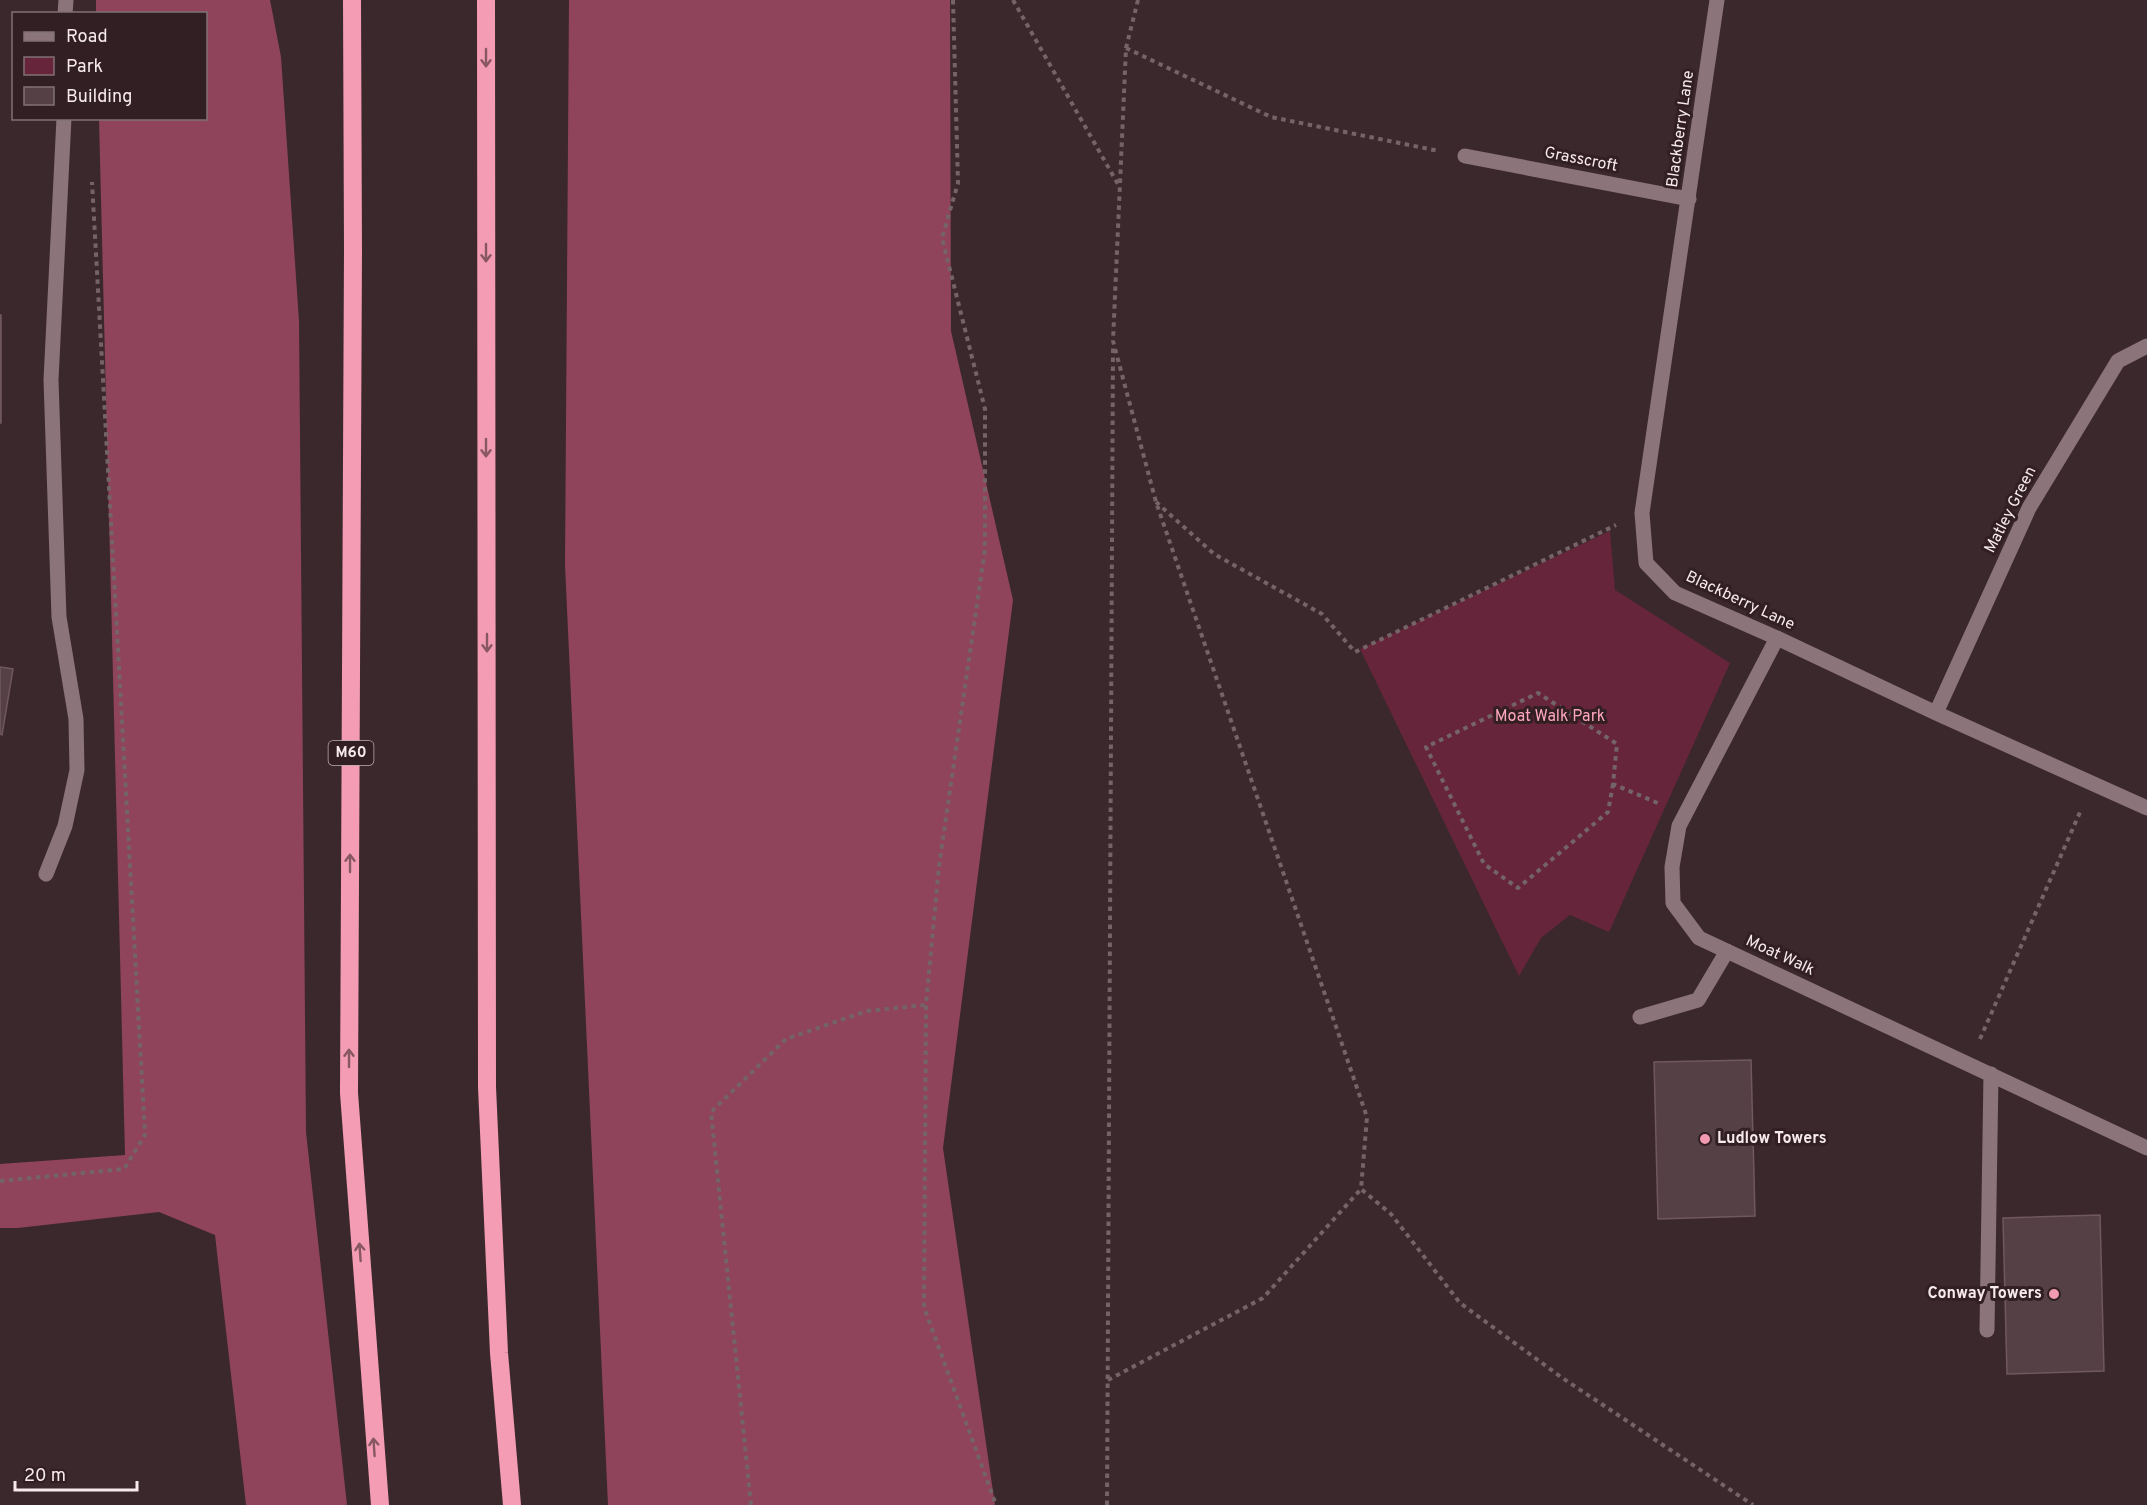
<svg xmlns="http://www.w3.org/2000/svg" width="2147" height="1505" font-family="Overpass,sans-serif">
  <style>
    .green { fill: #67253b }
    .forest { fill: #8f445b }
    .building { fill: #554045; stroke: #6f595e; stroke-width: 1.5 }
    .lines { fill: none; stroke-linecap: round; stroke-linejoin: round }
    .path { stroke: #746367; stroke-width: 4; stroke-dasharray: 4.5 4.5; stroke-linecap: butt }
    .minor { stroke: #8b757a; stroke-width: 15 }
    .highway { stroke: #f39cb3; stroke-width: 18 }
    .oneway { stroke: #885764 }
    .poi-dot { fill: #f19ab1; stroke: #311f23; stroke-width: 2 }
    .labels { text-anchor: middle; dominant-baseline: central; stroke-width: 6; stroke-linejoin: round; paint-order: stroke }
    .shield { fill: #311f23; stroke: #bcadb0; stroke-width: 1.5 }
    .shield-label { font-size: 15px; font-weight: bold; fill: #f7eaed }
    .street-label { font-size: 16px; fill: #f7eaed; stroke: #311f23 }
    .park-label { font-size: 16px; fill: #fea6bd; stroke: #311f23 }
    .poi-label { font-size: 16px; font-weight: bold; fill: #f7eaed; stroke: #311f23; text-anchor: start }
  </style>
  <rect width="100%" height="100%" fill="#3b282d"/>
  <!-- green -->
  <path class="green" d="M 1610,531 L 1615,590 L 1730,663 L 1609,932 L 1570,915 L 1541,938 L 1519,976 L 1360,649 Z"/>
  <!-- forest -->
  <path class="forest" d="M 96,0 L 270,0 L 281,57 L 299,321 L 306,1132 L 347,1505 L 246,1505 L 215,1235 L 159,1212 L 18,1228 L 0,1228 L 0,1164 L 125,1155 L 99,119 L 206,118 L 206,14 L 96,13 Z
    M 569,0 L 950,0 L 951,331 L 1013,600 L 943,1148 L 995,1505 L 608,1505 L 565,565 Z"/>
  <!-- building -->
  <path class="building" d="M 0,315 L 1,315 L 1,423 L 0,423 Z
    M 0,667 L 13,669 L 2,735 L 0,734 Z
    M 1751,1060 L 1755,1216 L 1658,1219 L 1654,1062 Z
    M 2100,1215 L 2104,1371 L 2007,1374 L 2003,1218 Z"/>
  <g class="lines">
    <!-- path -->
    <path class="path" d="M 953,0 L 958,183 L 942,238 L 985,409 L 985,549 L 939,866 L 926,1005 L 924,1307 L 996,1505
      M 1013,0 L 1119,186
      M 1138,0 L 1126,48 L 1113,341 L 1156,502 L 1367,1117 L 1361,1189 L 1391,1214 L 1460,1303 L 1561,1377 L 1753,1505
      M 1126,48 L 1271,117 L 1439,151
      M 1156,502 L 1214,554 L 1322,614 L 1355,652 L 1616,525
      M 1613,784 L 1608,812 L 1518,888 L 1484,864 L 1426,747 L 1538,693 L 1617,744 L 1613,784 L 1660,804
      M 1980,1039 L 2081,810
      M 0,1181 L 124,1169 L 145,1135 L 92,182
      M 1108,1380 L 1263,1298 L 1361,1189
      M 751,1505 L 711,1112 L 786,1039 L 867,1011 L 926,1005
      M 1107,1505 L 1113,348"/>
    <!-- minor -->
    <path class="minor" d="M 1717,0 L 1642,513 L 1646,563 L 1675,593 L 1777,638 L 1936,713 L 2147,808
      M 65,14 L 66,0
      M 1465,156 L 1689,199
      M 1777,638 L 1679,826 L 1672,867 L 1673,903 L 1699,938 L 2147,1148
      M 1936,713 L 2029,508 L 2118,361 L 2147,346
      M 46,874 L 65,826 L 77,770 L 76,719 L 59,617 L 51,380 L 64,118
      M 1640,1017 L 1698,1000 L 1727,951
      M 1987,1330 L 1991,1074"/>
    <!-- highway -->
    <path class="highway" d="M 352,0 L 353,250 L 349,1093 L 380,1505
      M 486,0 L 487,1087 L 499,1353 L 512,1505"/>
  </g>
  <!-- one-way arrows -->
  <defs><path id="oneway-shaft" d="M-6 0H5M1.5-3L5.5 0L1.5 3" fill="none" stroke-width="1.6" stroke-linecap="round" stroke-linejoin="round" transform="scale(1.5)"/></defs>
  <g class="oneway">
    <use href="#oneway-shaft" transform="translate(486 58) rotate(90)"/>
    <use href="#oneway-shaft" transform="translate(486 253) rotate(90)"/>
    <use href="#oneway-shaft" transform="translate(486 448) rotate(90)"/>
    <use href="#oneway-shaft" transform="translate(487 643) rotate(90)"/>
    <use href="#oneway-shaft" transform="translate(350 863) rotate(-90)"/>
    <use href="#oneway-shaft" transform="translate(349 1058) rotate(-90)"/>
    <use href="#oneway-shaft" transform="translate(360 1252) rotate(-94)"/>
    <use href="#oneway-shaft" transform="translate(374 1447) rotate(-94)"/>
  </g>
  <!-- markers -->
  <g class="poi-dot">
    <circle cx="1705" cy="1139" r="6"/>
    <circle cx="2054" cy="1294" r="6"/>
  </g>
  <g class="labels">
    <!-- shield labels -->
    <rect class="shield" x="328.5" y="741" width="45" height="24" rx="4.5"/>
    <g class="shield-label">
      <text x="351" y="753">M60</text>
    </g>
    <!-- street labels -->
    <g class="street-label">
      <text transform="translate(1681 129) rotate(-82)">Blackberry Lane</text>
      <text transform="translate(1581 160) rotate(11)">Grasscroft</text>
      <text transform="translate(2011 510) rotate(-63)">Matley Green</text>
      <text transform="translate(1740 601) rotate(25)">Blackberry Lane</text>
      <text transform="translate(1780 956) rotate(25)">Moat Walk</text>
    </g>
    <!-- park labels -->
    <g class="park-label">
      <text x="1550" y="717">Moat Walk Park</text>
    </g>
    <!-- poi labels -->
    <g class="poi-label">
      <text x="1717" y="1139">Ludlow Towers</text>
      <text x="2042" y="1294" text-anchor="end">Conway Towers</text>
    </g>
  </g>
  <!-- legend -->
  <rect x="12" y="12" width="195" height="108" fill="#311f23" stroke="#807074" stroke-width="1.5"/>
  <rect x="24" y="32" width="30" height="9" fill="#8b757a" stroke="#807074" stroke-width="1.5"/>
  <text x="66" y="42" font-size="18" fill="#f7eaed">Road</text>
  <rect x="24" y="57" width="30" height="18" fill="#67253b" stroke="#807074" stroke-width="1.5"/>
  <text x="66" y="72" font-size="18" fill="#f7eaed">Park</text>
  <rect x="24" y="87" width="30" height="18" fill="#554045" stroke="#807074" stroke-width="1.5"/>
  <text x="66" y="102" font-size="18" fill="#f7eaed">Building</text>
  <!-- scale -->
  <path d="M15 1481v9h122v-9" fill="none" stroke="#f7eaed" stroke-width="3"/>
  <text x="24" y="1481" font-size="18" fill="#f7eaed" stroke="#311f23" stroke-width="4.5" paint-order="stroke">20 m</text>
</svg>
